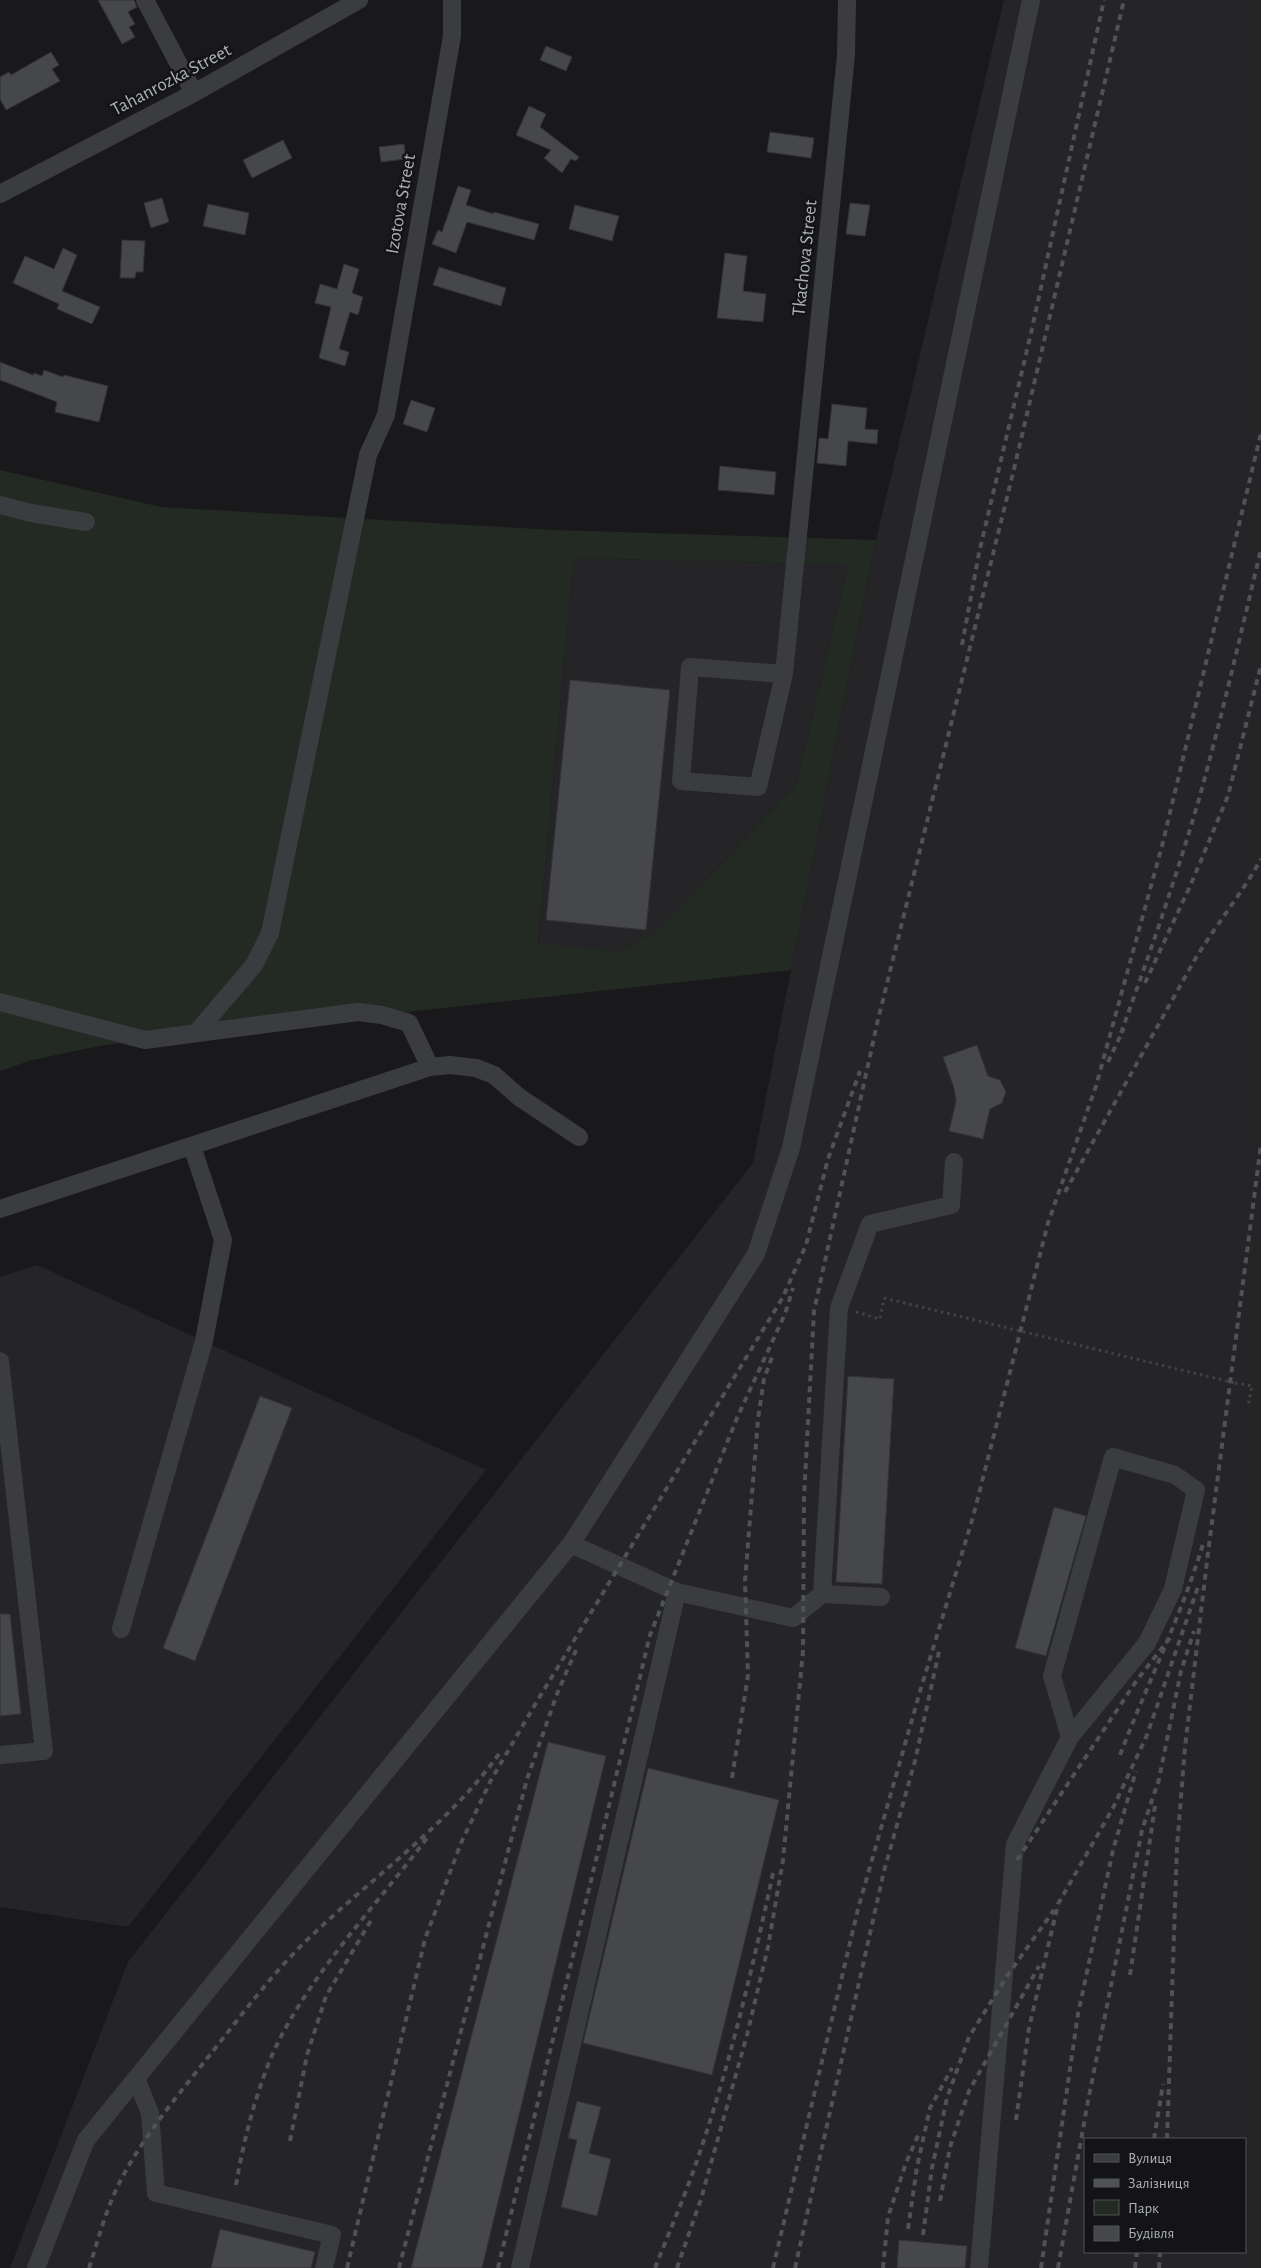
<svg xmlns="http://www.w3.org/2000/svg" width="1261" height="2268" font-family="'Alegreya Sans',sans-serif">
  <style>
    .built { fill: #252527; fill-rule: evenodd }
    .green { fill: #232a23; fill-rule: evenodd }
    .building { fill: #46474a; stroke: #333336 }
    .lines { fill: none; stroke-linecap: round; stroke-linejoin: round }
    .path { stroke: #404346; stroke-width: 3; stroke-dasharray: 2.5 4; stroke-linecap: butt }
    .minor { stroke: #3a3c3f; stroke-width: 18 }
    .rail { stroke: #4f5256; stroke-width: 4; stroke-dasharray: 6 5; stroke-linecap: butt }
    .path-bridge { stroke: #404346; stroke-width: 3; stroke-dasharray: 2.5 4; stroke-linecap: butt }
    .labels { text-anchor: middle; dominant-baseline: central; stroke-width: 5; stroke-linejoin: round; paint-order: stroke }
    .street-label { font-size: 19px; fill: #acb2b9; stroke: #141416 }
  </style>
  <rect width="100%" height="100%" fill="#19191b"/>
  <!-- built -->
  <path class="built" d="M 1004,0 L 1261,0 L 1261,2268 L 10,2268 L 128,1962 L 753,1163 L 876,540 ZM 1085,2139 L 1245,2139 L 1245,2252 L 1085,2252 Z
    M 574,558 L 848,565 L 796,786 L 658,929 L 622,951 L 538,945 Z
    M 37,1265 L 486,1470 L 128,1927 L 0,1907 L 0,1277 Z"/>
  <!-- green -->
  <path class="green" d="M 0,470 L 161,507 L 553,530 L 876,540 L 791,970 L 104,1045 L 32,1060 L 0,1071 ZM 574,558 L 848,565 L 796,786 L 658,929 L 622,951 L 538,944 Z"/>
  <!-- building -->
  <path class="building" d="M 98,0 L 134,0 L 137,7 L 128,12 L 135,24 L 129,27 L 135,37 L 122,44 Z
    M 546,46 L 572,57 L 566,71 L 540,60 Z
    M 51,52 L 59,65 L 52,69 L 60,81 L 6,110 L 0,99 L 0,77 L 9,72 L 11,75 Z
    M 529,106 L 546,114 L 540,127 L 579,157 L 576,161 L 571,159 L 562,173 L 544,158 L 551,150 L 516,135 Z
    M 770,132 L 814,138 L 811,158 L 767,152 Z
    M 283,140 L 292,158 L 252,178 L 243,160 Z
    M 404,144 L 406,159 L 381,162 L 379,147 Z
    M 458,186 L 471,190 L 466,205 L 494,214 L 494,212 L 539,224 L 534,240 L 467,222 L 456,253 L 432,244 L 438,230 L 442,232 Z
    M 162,198 L 169,222 L 151,228 L 144,203 Z
    M 850,203 L 870,205 L 865,236 L 846,234 Z
    M 208,204 L 249,213 L 245,235 L 203,226 Z
    M 575,205 L 619,216 L 612,241 L 569,229 Z
    M 122,240 L 145,241 L 143,272 L 136,272 L 135,278 L 120,278 Z
    M 63,248 L 77,255 L 62,291 L 100,307 L 92,324 L 57,309 L 59,304 L 13,283 L 25,256 L 54,269 Z
    M 725,253 L 747,256 L 743,291 L 766,294 L 763,322 L 717,318 Z
    M 344,264 L 359,269 L 352,293 L 363,297 L 358,315 L 350,312 L 339,349 L 349,352 L 345,366 L 319,358 L 331,307 L 315,303 L 320,284 L 337,289 Z
    M 439,267 L 506,288 L 501,306 L 433,285 Z
    M 0,362 L 33,375 L 34,373 L 42,376 L 44,370 L 63,377 L 64,375 L 108,386 L 99,422 L 55,412 L 57,402 L 0,380 Z
    M 411,400 L 435,408 L 427,432 L 403,424 Z
    M 832,404 L 867,408 L 865,429 L 878,430 L 877,444 L 848,441 L 846,466 L 817,463 L 819,438 L 828,439 Z
    M 720,466 L 776,472 L 774,495 L 718,490 Z
    M 570,680 L 670,690 L 646,930 L 546,920 Z
    M 977,1045 L 988,1076 L 1000,1080 L 1006,1092 L 1002,1103 L 990,1109 L 983,1139 L 949,1131 L 956,1101 L 954,1088 L 943,1057 Z
    M 848,1376 L 894,1379 L 882,1584 L 836,1582 Z
    M 260,1396 L 292,1408 L 195,1661 L 163,1648 Z
    M 1054,1507 L 1086,1516 L 1046,1656 L 1015,1648 Z
    M 0,1614 L 10,1614 L 21,1714 L 0,1716 Z
    M 548,1742 L 606,1756 L 482,2268 L 411,2268 Z
    M 648,1768 L 779,1800 L 712,2075 L 583,2043 Z
    M 577,2101 L 601,2107 L 589,2153 L 611,2159 L 597,2216 L 561,2207 L 577,2140 L 568,2138 Z
    M 220,2229 L 315,2252 L 311,2268 L 211,2268 Z
    M 899,2240 L 967,2246 L 965,2268 L 897,2268 Z"/>
  <g class="lines">
    <!-- path -->
    <path class="path" d="M 856,1312 L 880,1319 L 884,1298
      M 1235,1383 L 1252,1386 L 1248,1406"/>
    <!-- minor -->
    <path class="minor" d="M 145,0 L 194,93
      M 0,194 L 194,93 L 359,0
      M 0,505 L 31,513 L 86,522
      M 784,674 L 690,667 L 681,781 L 758,787 L 784,674 L 846,55 L 847,0
      M 0,1002 L 145,1040 L 358,1012 L 382,1015 L 409,1023 L 430,1067
      M 196,1033 L 254,965 L 270,933 L 368,455 L 386,415 L 452,36 L 452,0
      M 0,1209 L 430,1067 L 450,1065 L 476,1068 L 494,1075 L 519,1097 L 579,1137
      M 0,1361 L 44,1751 L 0,1755
      M 571,1544 L 677,1592 L 793,1618 L 822,1594 L 881,1597
      M 822,1594 L 839,1308 L 870,1224 L 951,1205 L 954,1162
      M 121,1629 L 204,1341 L 223,1240 L 192,1146
      M 136,2078 L 150,2113 L 156,2193 L 332,2235 L 324,2268
      M 36,2268 L 86,2140 L 571,1544 L 756,1254 L 791,1148 L 1031,0
      M 520,2268 L 677,1592
      M 979,2268 L 1015,1844 L 1070,1737 L 1147,1643 L 1173,1589 L 1196,1490 L 1175,1475 L 1113,1457 L 1052,1676 L 1070,1737"/>
    <!-- rail -->
    <path class="rail" d="M 962,645 L 979,553 L 1031,333 L 1104,0
      M 1145,983 L 1191,884 L 1228,796 L 1261,665
      M 1121,1033 C 1149,956 1176,878 1199,799 C 1222,716 1241,633 1261,549
      M 1108,1062 L 1124,1028
      M 1065,1192 L 1194,961 C 1215,926 1241,895 1261,859
      M 1120,1755 C 1147,1684 1181,1617 1203,1544
      M 732,1778 L 748,1675 L 745,1581 L 758,1419 L 764,1379 L 772,1357
      M 1158,1784 L 1181,1671 L 1194,1631
      M 1017,1860 L 1137,1680 L 1170,1638
      M 1130,1975 L 1155,1806
      M 1016,2120 L 1029,2028 L 1058,1904 L 1113,1808 L 1147,1735 L 1199,1584
      M 1154,2139 L 1163,2084
      M 1167,2139 L 1177,1847 L 1185,1747 L 1208,1553 L 1261,1144
      M 290,2141 L 307,2055 L 326,1996 L 373,1917
      M 236,2185 C 243,2144 253,2104 268,2065 C 299,1986 376,1906 427,1838
      M 940,2201 L 950,2147 L 969,2091 L 1039,1966
      M 908,2229 L 917,2167 L 930,2108 L 952,2068
      M 923,2235 L 932,2168 L 947,2098 L 969,2037 L 1007,1976 L 1054,1910
      M 89,2268 C 99,2237 107,2205 123,2176 C 146,2133 179,2094 209,2056 C 240,2017 271,1975 306,1941 C 370,1879 447,1826 499,1754
      M 347,2268 L 425,1939 L 461,1843 L 491,1780 L 536,1703 L 783,1297 L 806,1245 L 828,1159 L 860,1071
      M 399,2268 L 527,1779 L 557,1694 L 576,1650
      M 498,2268 L 650,1635 L 737,1418 L 785,1314 L 793,1288
      M 655,2268 C 666,2240 678,2212 689,2183 C 726,2082 751,1975 774,1869
      M 677,2268 L 701,2199 L 747,2035 L 768,1947 L 783,1860 L 803,1651 L 804,1497 L 814,1311 L 877,1024 L 1015,465 L 1124,0
      M 773,2268 L 858,1909 L 921,1688 L 973,1517 L 1048,1223 L 1096,1086 L 1162,846 L 1261,433
      M 795,2268 L 884,1871 L 915,1761 L 940,1647
      M 883,2268 L 888,2217 L 906,2163 L 920,2131
      M 1041,2268 L 1078,2014 L 1113,1850 L 1136,1771
      M 1058,2268 L 1088,2101 L 1142,1830 L 1159,1779
      M 1135,2268 L 1137,2252
      M 1159,2268 L 1160,2252"/>
    <!-- path-bridge -->
    <path class="path-bridge" d="M 884,1298 L 1235,1383"/>
  </g>
  <g class="labels">
    <!-- street labels -->
    <g class="street-label">
      <text transform="translate(171 80) rotate(-28)">Tahanrozka Street</text>
      <text transform="translate(401 204) rotate(-80)">Izotova Street</text>
      <text transform="translate(805 258) rotate(-84)">Tkachova Street</text>
    </g>
  </g>
  <!-- legend -->
  <rect x="1084" y="2138" width="162" height="115" fill="#141416" stroke="#515357"/>
  <rect x="1094" y="2154" width="25" height="8" fill="#3a3c3f" stroke="#515357"/>
  <text x="1128" y="2163" font-size="15" fill="#acb2b9">Вулиця</text>
  <rect x="1094" y="2179" width="25" height="8" fill="#4f5256" stroke="#515357"/>
  <text x="1128" y="2188" font-size="15" fill="#acb2b9">Залізниця</text>
  <rect x="1094" y="2200" width="25" height="15" fill="#232a23" stroke="#515357"/>
  <text x="1128" y="2213" font-size="15" fill="#acb2b9">Парк</text>
  <rect x="1094" y="2226" width="25" height="15" fill="#46474a" stroke="#515357"/>
  <text x="1128" y="2238" font-size="15" fill="#acb2b9">Будівля</text>
</svg>
